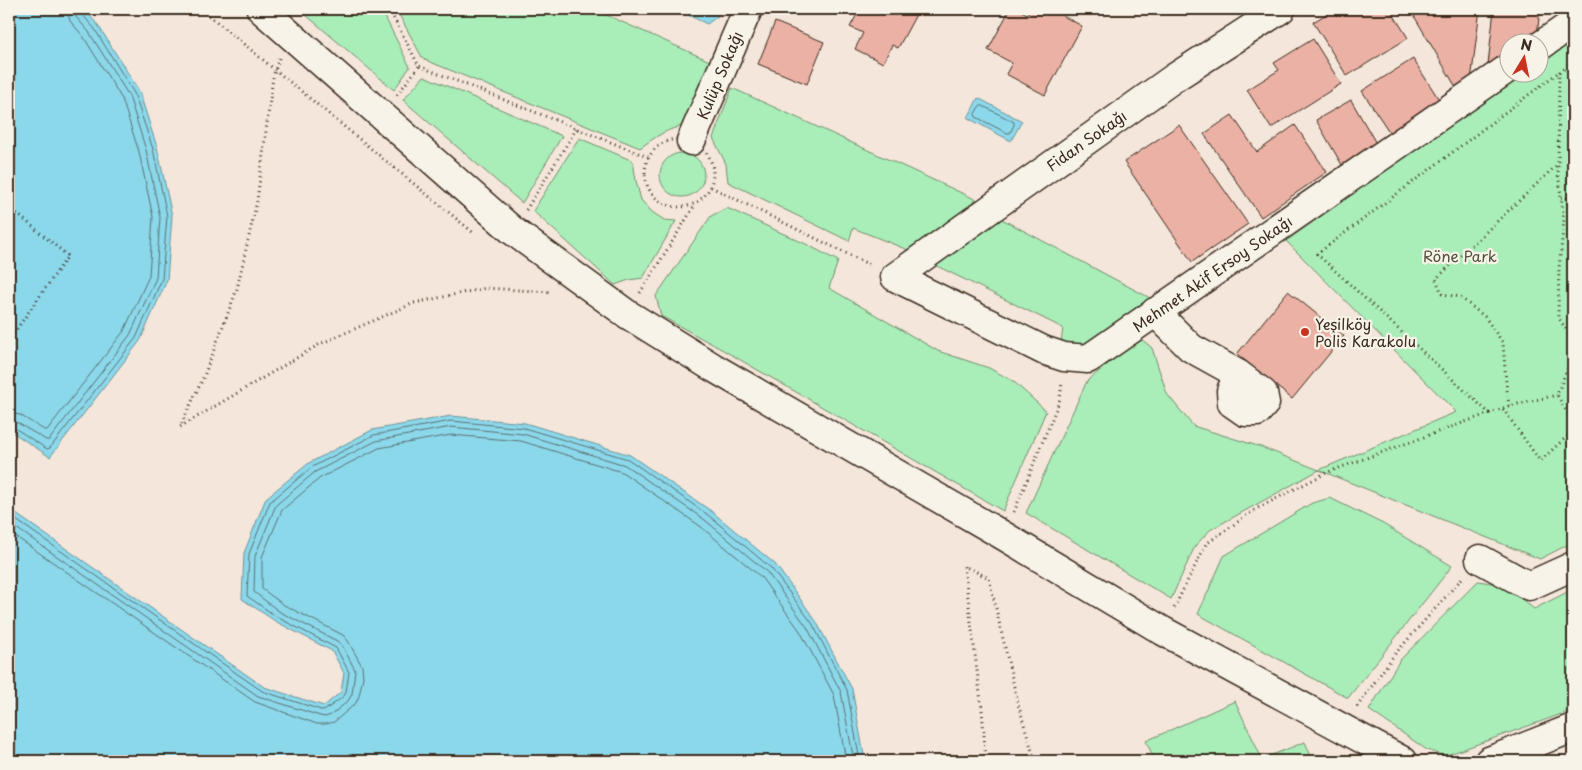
<svg xmlns="http://www.w3.org/2000/svg" width="1582" height="770" font-family="'Playpen Sans',sans-serif">
  <style>
    .green { fill: #a9eeb9; stroke: #728c6c }
    .water { fill: #8bd8eb; stroke: #6b9299 }
    .lines { fill: none; stroke-linecap: round; stroke-linejoin: round }
    .shore { stroke: #5b7070; stroke-width: 1 }
    .building { fill: #eab1a4; stroke: #3b2a1e }
    .minor-casing { stroke: #3b2a1e; stroke-width: 31 }
    .path { stroke: #3b2a1e; stroke-width: 3; stroke-dasharray: 1 4; stroke-linecap: butt }
    .minor { stroke: #f7f3e8; stroke-width: 28 }
    .poi-dot { fill: #c8321e; stroke: #f7f3e8; stroke-width: 2 }
    .labels { text-anchor: middle; dominant-baseline: central; stroke-width: 4.5; stroke-linejoin: round; paint-order: stroke }
    .street-label { font-size: 15px; fill: #3b2a1e; stroke: #f7f3e8 }
    .park-label { font-size: 15px; fill: #51513d; stroke: #f7f3e8 }
    .poi-label { font-size: 15px; fill: #3b2a1e; stroke: #f7f3e8; text-anchor: start }
  </style>
  <rect width="100%" height="100%" fill="#f4e6da"/>
  <filter id="ink" filterUnits="userSpaceOnUse"><feTurbulence type="fractalNoise" baseFrequency=".02" numOctaves="2"/><feDisplacementMap in="SourceGraphic" scale="10" xChannelSelector="R" yChannelSelector="G"/><feConvolveMatrix kernelMatrix="1 2 1 2 8 2 1 2 1" color-interpolation-filters="sRGB"/></filter>
  <g filter="url(#ink)">
    <!-- green -->
    <path class="green" d="M 299,9 L 381,9 L 410,67 L 394,90 Z
      M 396,9 L 593,9 L 712,62 L 687,125 C 666,129 657,136 640,148 L 423,59 Z
      M 1573,37 L 1573,542 L 1540,559 L 1319,470 L 1210,530 L 1195,546 L 1171,599 L 1026,513 L 1087,381 L 1140,338 L 1152,348 L 1167,394 L 1193,426 L 1261,447 L 1319,470 L 1456,412 L 1286,241 L 1523,73 L 1540,72 L 1540,61 Z
      M 424,76 L 562,136 L 522,203 L 403,100 Z
      M 732,88 L 977,200 L 908,250 L 853,228 L 849,241 L 728,182 L 726,164 L 713,138 Z
      M 579,138 L 633,161 L 636,181 L 641,200 L 652,212 L 664,220 L 676,221 L 643,278 L 629,280 L 615,285 L 533,211 Z
      M660 175a22 22 0 1 1 44 0a22 22 0 1 1-44 0Z
      M 727,208 L 808,245 L 838,261 L 829,288 L 938,351 L 989,368 L 1013,381 L 1046,411 L 1003,511 L 723,350 L 661,316 L 656,296 L 711,216 Z
      M 996,216 L 1150,298 L 1085,345 L 1076,349 L 1061,343 L 1063,328 L 931,263 Z
      M 1330,498 L 1383,524 L 1452,566 L 1348,698 L 1198,614 L 1224,556 L 1312,503 Z
      M 1478,581 L 1504,585 L 1534,609 L 1573,589 L 1573,710 L 1444,756 L 1427,750 L 1369,710 L 1400,660 Z
      M 1235,701 L 1262,759 L 1305,742 L 1313,761 L 1155,761 L 1146,741 Z"/>
    <!-- water -->
    <path class="water" d="M 9,9 L 84,9 L 98,25 L 139,91 L 157,147 L 172,216 L 167,280 L 140,341 L 50,457 L 9,430 Z
      M 690,9 L 720,9 L 718,16 L 707,24 L 688,15 Z
      M 978,98 L 1022,121 L 1011,141 L 968,118 Z
      M 451,416 L 525,423 L 630,455 L 711,511 L 775,564 L 816,621 L 852,689 L 865,761 L 9,761 L 9,509 L 264,687 L 324,706 L 341,692 L 344,673 L 332,651 L 275,621 L 242,599 L 244,553 L 266,498 L 309,463 L 372,430 Z"/>
    <g class="lines">
      <!-- shore -->
      <path class="shore" d="M 980,106 L 983,106 L 1014,122 L 1014,125 L 1010,133 L 1007,133 L 976,117 L 975,114 Z
        M 9,413 L 20,415 L 44,430 L 47,430 L 124,331 L 149,276 L 153,217 L 139,152 L 122,99 L 83,36 L 70,21 L 67,9
        M 9,420 L 16,422 L 46,440 L 49,440 L 130,335 L 156,278 L 160,217 L 146,150 L 129,96 L 89,32 L 76,17 L 74,9
        M 9,426 L 13,427 L 47,449 L 50,448 L 136,338 L 162,279 L 167,216 L 153,149 L 134,93 L 94,28 L 81,13 L 80,9
        M 9,515 L 262,691 L 324,711 L 344,696 L 346,692 L 349,672 L 336,648 L 277,617 L 247,596 L 249,554 L 270,502 L 312,467 L 374,435 L 451,421 L 524,428 L 628,459 L 708,515 L 771,568 L 812,623 L 847,690 L 860,761
        M 9,523 L 258,696 L 320,716 L 325,717 L 331,715 L 348,701 L 352,694 L 355,670 L 342,645 L 337,641 L 280,612 L 254,592 L 255,556 L 276,505 L 315,472 L 376,441 L 451,427 L 523,434 L 625,465 L 705,520 L 767,572 L 807,627 L 841,692 L 854,761
        M 9,532 L 255,702 L 317,724 L 326,724 L 334,722 L 356,703 L 359,696 L 363,677 L 362,666 L 348,641 L 343,635 L 284,605 L 262,589 L 262,557 L 282,510 L 320,478 L 379,448 L 451,435 L 521,441 L 622,472 L 700,526 L 761,577 L 800,631 L 834,695 L 846,761"/>
    </g>
    <!-- building -->
    <path class="building" d="M 860,9 L 919,9 L 898,48 L 892,45 L 883,63 L 855,49 L 863,33 L 850,27 Z
      M 1010,9 L 1018,9 L 1027,14 L 1030,9 L 1050,9 L 1082,26 L 1045,95 L 1006,74 L 1012,63 L 988,50 Z
      M 1335,9 L 1390,9 L 1408,38 L 1347,76 L 1313,22 Z
      M 1410,9 L 1480,9 L 1471,81 L 1457,89 Z
      M 1494,9 L 1540,9 L 1537,36 L 1527,42 L 1510,42 L 1510,55 L 1494,66 L 1488,65 Z
      M 775,22 L 824,42 L 807,84 L 758,64 Z
      M 1313,39 L 1341,84 L 1271,128 L 1247,90 L 1279,70 L 1274,63 Z
      M 1413,59 L 1440,101 L 1390,133 L 1362,91 Z
      M 1351,100 L 1377,145 L 1342,165 L 1316,120 Z
      M 1232,115 L 1257,152 L 1295,125 L 1327,172 L 1261,217 L 1204,134 Z
      M 1179,125 L 1248,224 L 1192,262 L 1124,162 Z
      M 1288,291 L 1344,336 L 1292,399 L 1237,354 Z"/>
    <g class="lines">
      <defs>
        <path id="minor" d="M 261,9 L 513,231 L 627,314 L 714,368 L 1004,536 L 1163,631 L 1403,761
          M 1281,9 L 1174,78 L 895,277 L 1043,350 L 1064,357 L 1088,359 L 1510,67
          M 1540,46 L 1573,23
          M 691,141 L 748,9
          M 1155,312 L 1191,348 L 1238,374 L 1263,393 L 1265,403 L 1257,412 L 1245,412 L 1232,403 L 1231,391 L 1238,374
          M 1480,559 L 1529,586 L 1573,566
          M 1489,761 L 1573,728"/>
      </defs>
      <!-- minor casing -->
      <use href="#minor" class="minor-casing"/>
      <!-- path -->
      <path class="path" d="M 201,9 L 475,234
        M 389,9 L 419,66 L 648,157
        M 279,58 L 273,77 L 257,201 L 237,289 L 204,376 L 180,427 L 320,344 L 414,303 L 486,288 L 551,292
        M 1573,64 L 1559,72 L 1558,172 L 1564,220 L 1559,269 L 1558,317 L 1571,337 L 1573,338
        M 397,95 L 419,66
        M645 173a34 34 0 1 1 68 0a34 34 0 1 1-68 0Z
        M 711,187 L 872,266
        M 1561,197 L 1573,200
        M 9,207 L 68,256 L 9,340
        M 526,210 L 577,128
        M 640,293 L 695,205
        M 1573,354 L 1557,395 L 1573,422
        M 1509,406 L 1506,382 L 1503,343 L 1485,317 L 1460,297 L 1442,294 L 1436,279 L 1558,164
        M 1503,409 L 1540,461 L 1573,431
        M 1490,414 L 1317,254 L 1559,72
        M 1014,512 L 1060,399 L 1062,382
        M 1174,608 L 1206,544 L 1256,509 L 1328,472 L 1509,406 L 1557,395
        M 1357,707 L 1394,655 L 1464,576
        M 1428,758 L 1434,761
        M 986,761 L 982,710 L 964,566 L 989,578 L 1018,704 L 1035,761
        M 1448,761 L 1464,755"/>
      <!-- minor -->
      <use href="#minor" class="minor"/>
    </g>
  </g>
  <!-- markers -->
  <circle class="poi-dot" cx="1305" cy="332" r="5"/>
  <g class="labels">
    <!-- street labels -->
    <g class="street-label">
      <text transform="translate(719 75) rotate(-67)">Kulüp Sokağı</text>
      <text transform="translate(1086 140) rotate(-35)">Fidan Sokağı</text>
      <text transform="translate(1212 273) rotate(-35)">Mehmet Akif Ersoy Sokağı</text>
    </g>
    <!-- park labels -->
    <g class="park-label">
      <text x="1460" y="255">Röne Park</text>
    </g>
    <!-- poi labels -->
    <g class="poi-label">
      <text x="1315" y="323">Yeşilköy<tspan x="1315" dy="17">Polis Karakolu</tspan></text>
    </g>
  </g>
  <!-- margin -->
  <rect width="1582" height="770" fill="none" stroke="#f7f3e8" stroke-width="30"/>
  <rect x="15" y="15" width="1552" height="740" fill="none" stroke="#3b2a1e" stroke-width="2" filter="url(#ink)"/>
  <!-- north arrow -->
  <g transform="translate(1524 58) rotate(10)"><circle r="24" fill="#f7f3e8" stroke="#aca397"/>
  <path d="M0-4L9 19L0 12L-9 19Z" fill="#c8321e"/>
  <text y="-8" font-size="14" font-weight="bold" text-anchor="middle" fill="#3b2a1e">N</text>
  </g>
</svg>
